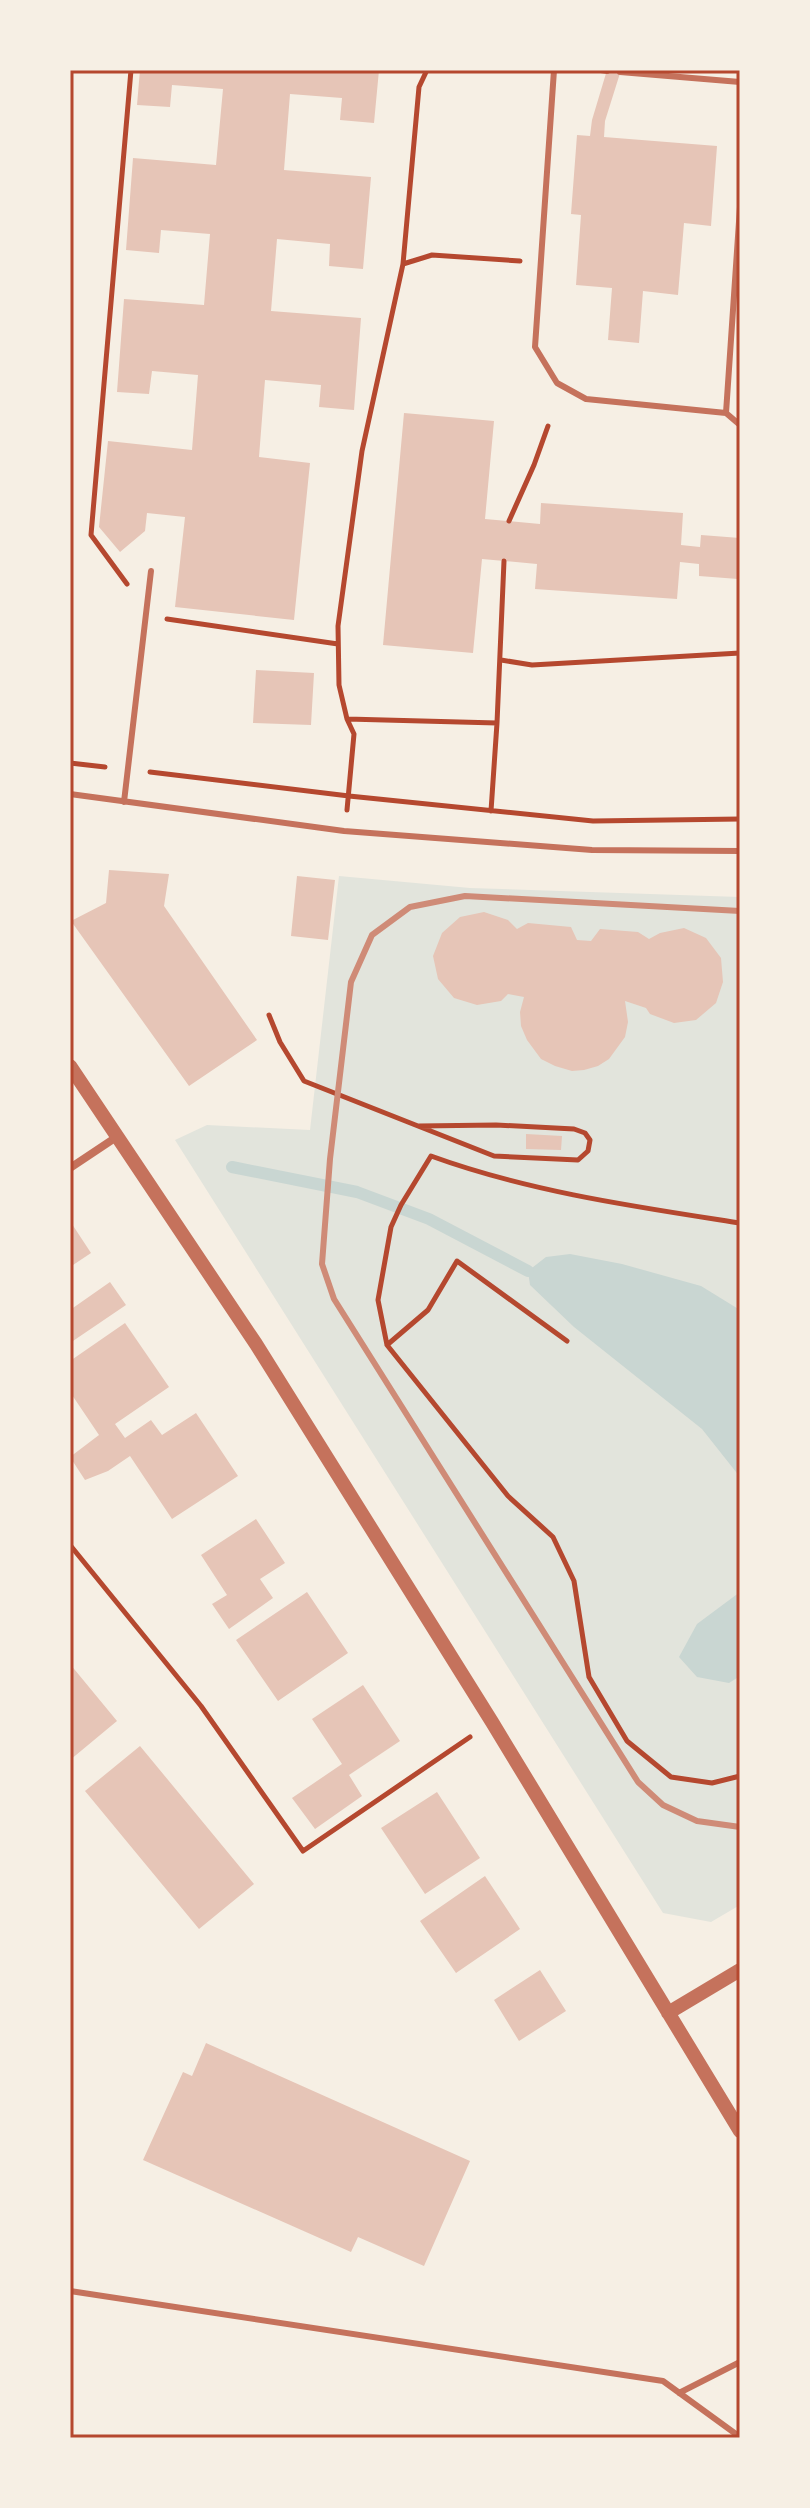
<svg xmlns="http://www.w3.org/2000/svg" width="810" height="2508" font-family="'Open Sans',sans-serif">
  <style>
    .green { fill: #e2e4dc }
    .water { fill: #c9d6d2 }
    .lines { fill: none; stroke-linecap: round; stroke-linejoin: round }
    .stream { stroke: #c9d6d2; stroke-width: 12 }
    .building { fill: #e6c5b7 }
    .path { stroke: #b5482f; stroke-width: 5 }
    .service { stroke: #c5725c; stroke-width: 6 }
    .minor { stroke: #c5725c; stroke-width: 8 }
    .tertiary { stroke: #c5725c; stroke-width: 14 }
    .rail { stroke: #cf8b77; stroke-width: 6 }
    .neatline { fill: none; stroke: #b5482f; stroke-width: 3 }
  </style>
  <rect width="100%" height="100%" fill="#f6efe4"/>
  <!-- green -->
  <path class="green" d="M 339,876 L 470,888 L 740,897 L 740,1905 L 711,1922 L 663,1913 L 175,1140 L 207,1125 L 310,1130 Z"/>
  <!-- water -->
  <path class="water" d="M 570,1254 L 622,1264 L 701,1286 L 740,1310 L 740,1477 L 702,1429 L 574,1327 L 530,1285 L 528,1271 L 546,1257 Z
    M 740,1592 L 740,1676 L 729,1683 L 697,1677 L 679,1657 L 697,1624 Z"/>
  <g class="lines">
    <!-- stream -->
    <path class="stream" d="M 232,1167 L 357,1192 L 429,1219 L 528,1271"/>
  </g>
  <!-- building -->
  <path class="building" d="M 140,70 L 379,70 L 374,123 L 340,120 L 342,98 L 290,94 L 284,170 L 371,177 L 363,269 L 329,266 L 330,244 L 277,239 L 271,311 L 361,318 L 354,410 L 319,407 L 321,385 L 265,380 L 259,457 L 310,463 L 294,620 L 175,607 L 185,517 L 147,513 L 145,531 L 120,552 L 99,527 L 108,441 L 192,450 L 198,375 L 152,371 L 149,394 L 117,392 L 124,299 L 204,305 L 210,234 L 161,230 L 159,253 L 126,250 L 133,158 L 216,165 L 223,89 L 172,85 L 170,107 L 137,105 Z
    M 607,70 L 621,70 L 605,121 L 604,137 L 717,146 L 711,226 L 684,223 L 678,295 L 643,291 L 639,343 L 608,340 L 612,288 L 576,285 L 581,215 L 571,214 L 577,135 L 590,136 L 592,120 Z
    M 404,413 L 494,421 L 485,519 L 540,524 L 541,503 L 683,513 L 681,545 L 700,547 L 701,535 L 740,538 L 738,579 L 699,576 L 699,564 L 680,562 L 677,599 L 535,589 L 537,564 L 482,559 L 473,653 L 383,645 Z
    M 256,670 L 314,673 L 311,725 L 253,723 Z
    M 109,870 L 169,874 L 164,906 L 257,1040 L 189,1086 L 71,921 L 106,903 Z
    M 297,876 L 335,880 L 328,940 L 291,936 Z
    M 484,912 L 508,920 L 517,929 L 528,923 L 571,927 L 577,940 L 591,941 L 600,929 L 638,932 L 649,939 L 660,933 L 684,928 L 706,938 L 721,958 L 723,982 L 716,1003 L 696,1020 L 674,1023 L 650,1014 L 646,1008 L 625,1001 L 628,1022 L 625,1037 L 609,1059 L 598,1066 L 584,1070 L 572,1071 L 555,1066 L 541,1059 L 527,1040 L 521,1026 L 520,1012 L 524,997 L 508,994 L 501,1001 L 477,1005 L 454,998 L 438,979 L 433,956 L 442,933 L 460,917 Z
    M 526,1134 L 562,1136 L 561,1150 L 526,1149 Z
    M 70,1221 L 91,1253 L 70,1267 Z
    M 110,1282 L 126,1305 L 70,1343 L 70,1310 Z
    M 125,1323 L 169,1387 L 115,1424 L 125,1438 L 151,1420 L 162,1435 L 196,1413 L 238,1476 L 172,1519 L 130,1456 L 108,1471 L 85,1480 L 70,1457 L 99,1435 L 70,1392 L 70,1361 Z
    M 256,1519 L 285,1563 L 260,1579 L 273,1598 L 229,1629 L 212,1604 L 227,1595 L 201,1555 Z
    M 307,1592 L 348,1653 L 278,1701 L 236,1640 Z
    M 70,1664 L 117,1721 L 70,1760 Z
    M 363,1685 L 400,1741 L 349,1775 L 362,1796 L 315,1829 L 292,1798 L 342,1764 L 312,1719 Z
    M 140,1746 L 254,1884 L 199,1929 L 85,1791 Z
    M 437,1792 L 480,1858 L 425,1894 L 381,1828 Z
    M 485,1876 L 520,1929 L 456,1973 L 420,1921 Z
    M 540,1970 L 566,2011 L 519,2041 L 494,2000 Z
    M 206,2043 L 470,2161 L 424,2266 L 358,2237 L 351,2252 L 143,2160 L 183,2072 L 192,2076 Z"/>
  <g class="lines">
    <!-- path -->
    <path class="path" d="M 403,264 L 432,255 L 520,261
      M 509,521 L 534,465 L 548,426
      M 127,584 L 91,535 L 131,70
      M 167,619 L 338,644
      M 501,660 L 532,665 L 740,653
      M 347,719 L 497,723 L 504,561
      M 70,763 L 105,767
      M 150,772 L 349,796 L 593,821 L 740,819
      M 347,810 L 354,734 L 347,719 L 339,685 L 338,626 L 362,451 L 403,264 L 419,87 L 427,70
      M 491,811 L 497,723
      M 269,1015 L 280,1042 L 304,1081 L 494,1156 L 578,1160 L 588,1151 L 590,1140 L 585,1133 L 574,1129 L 496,1125 L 419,1126
      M 740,1223 C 637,1207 530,1192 431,1156 L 401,1205 L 391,1227 L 378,1300 L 387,1345 L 508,1496 L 553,1537 L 574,1581 L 589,1677 L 627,1741 L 671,1777 L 712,1783 L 740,1776
      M 387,1345 L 428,1310 L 457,1261 L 567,1341
      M 70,1545 L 201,1706 L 303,1851 L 470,1737"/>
    <!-- service -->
    <path class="service" d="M 554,70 L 535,347 L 557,383 L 586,399 L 726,413
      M 601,70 L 607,71
      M 620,72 L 740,82
      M 740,207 L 726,413 L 740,425
      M 70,794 L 344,831 L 592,850 L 740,851
      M 124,802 L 151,571
      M 70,2291 L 663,2381 L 740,2437
      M 679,2393 L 740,2362"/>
    <!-- minor -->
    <path class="minor" d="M 70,1168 L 118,1136"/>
    <!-- tertiary -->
    <path class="tertiary" d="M 70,1066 L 256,1344 L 492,1722 L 740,2131
      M 668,2013 L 740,1970"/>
    <!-- rail -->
    <path class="rail" d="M 740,911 L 465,896 L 410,907 L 372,935 L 351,982 L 330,1159 L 322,1264 L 334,1299 L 638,1782 L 663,1805 L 697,1821 L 740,1827"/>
  </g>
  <!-- border -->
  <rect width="810" height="2508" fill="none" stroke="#f6efe4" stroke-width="144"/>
  <rect x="72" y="72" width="666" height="2364" class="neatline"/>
</svg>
